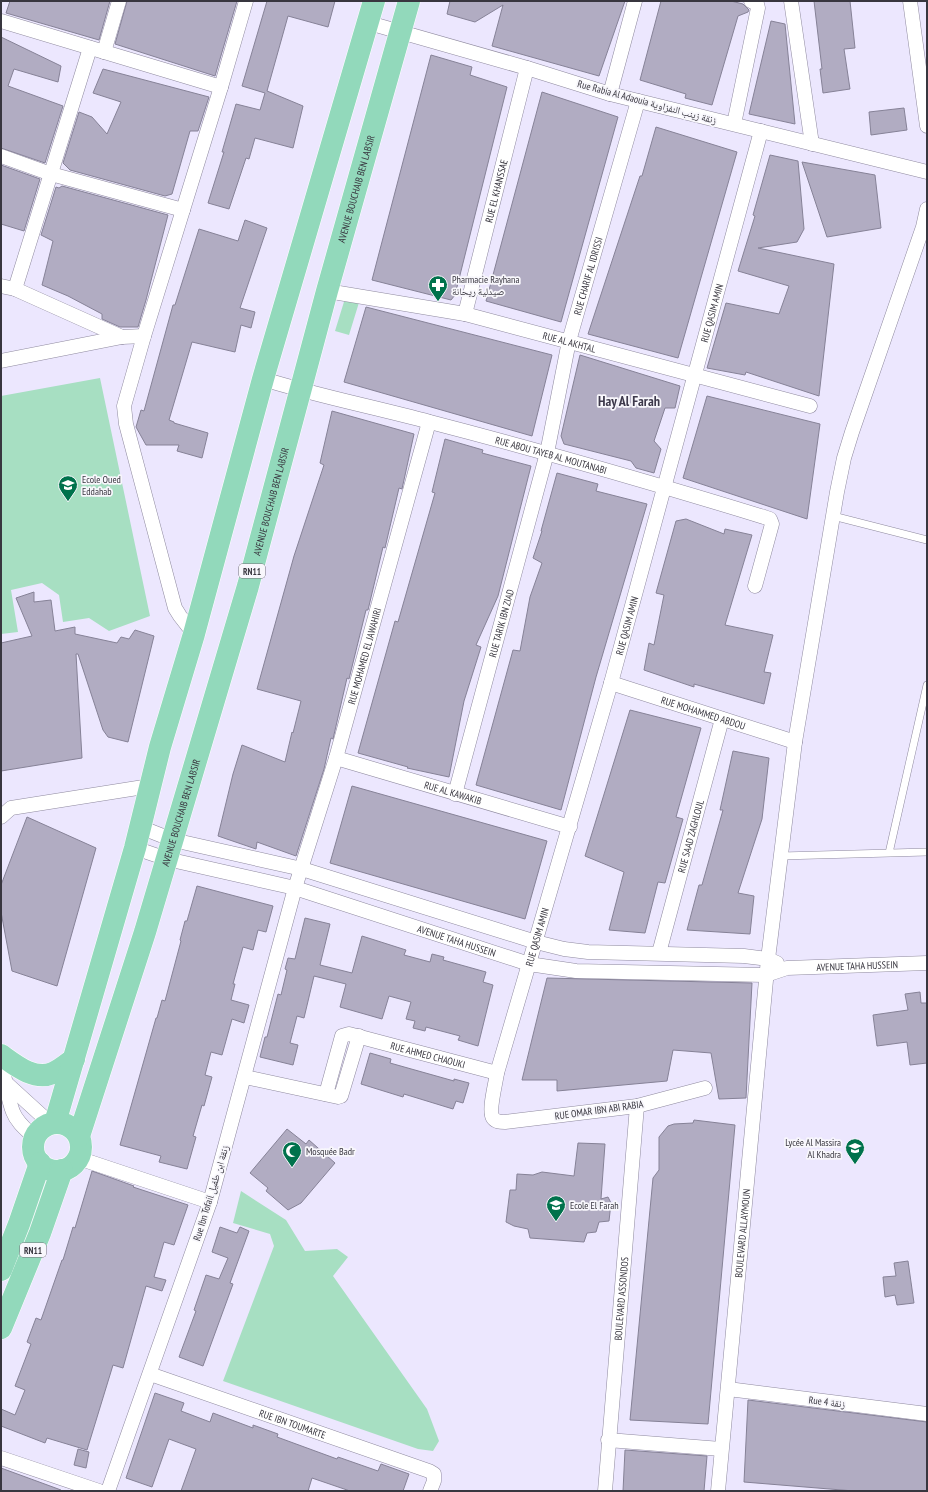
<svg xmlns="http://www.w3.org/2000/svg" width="928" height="1492" font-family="'PT Sans Narrow','Noto Naskh Arabic',sans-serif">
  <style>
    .green { fill: #a7dfc2 }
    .building { fill: #b1acc2; stroke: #868297 }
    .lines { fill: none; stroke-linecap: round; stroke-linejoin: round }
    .lane-casing { stroke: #8f8a9f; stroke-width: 8 }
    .street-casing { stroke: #8f8a9f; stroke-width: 15 }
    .primary-casing { stroke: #fff; stroke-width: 23 }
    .lane { stroke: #fff; stroke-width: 7 }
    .street { stroke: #fff; stroke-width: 14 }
    .primary { stroke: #92d9bb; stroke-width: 22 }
    .labels { text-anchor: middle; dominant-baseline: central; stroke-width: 3.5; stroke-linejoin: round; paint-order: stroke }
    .shield { fill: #f8f7fc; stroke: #727078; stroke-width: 1 }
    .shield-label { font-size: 9px; font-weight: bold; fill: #38363f }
    .street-label { font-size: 10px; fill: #38363f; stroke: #f8f7fc }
    .poi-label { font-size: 10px; fill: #38363f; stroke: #f8f7fc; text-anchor: start }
    .district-label { font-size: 14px; font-weight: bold; fill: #3d394b; stroke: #f8f7fc }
  </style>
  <rect width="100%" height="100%" fill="#ece7fe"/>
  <!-- green -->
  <path class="green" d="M 347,292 L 361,296 L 349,335 L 335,331 Z
    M 100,378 L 150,616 L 109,631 L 89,618 L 63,622 L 59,595 L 42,583 L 11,590 L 18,632 L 1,634 L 1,396 Z
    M 241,1191 L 286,1220 L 305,1251 L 337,1249 L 348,1257 L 333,1276 L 427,1409 L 439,1441 L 433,1451 L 418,1449 L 223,1381 L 274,1246 L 270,1234 L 233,1223 Z"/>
  <!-- building -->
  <path class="building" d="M 10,1 L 110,1 L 99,40 L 6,13 Z
    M 127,1 L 237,1 L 215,76 L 115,44 Z
    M 267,1 L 335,1 L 328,27 L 288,16 L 267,91 L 303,106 L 293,148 L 255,138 L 249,159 L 246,158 L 229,209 L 208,203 L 224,152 L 222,152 L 236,104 L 260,110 L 265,93 L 242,86 Z
    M 450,1 L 625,1 L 599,76 L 492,46 L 503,5 L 475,22 L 447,14 Z
    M 661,1 L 731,1 L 743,4 L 749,10 L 748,12 L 738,16 L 712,105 L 685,98 L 686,94 L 640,80 Z
    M 814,1 L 850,1 L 855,48 L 844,49 L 850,89 L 823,93 L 820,69 L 822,69 Z
    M 771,21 L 785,24 L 795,124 L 749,114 Z
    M 1,37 L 61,66 L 58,82 L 14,69 L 8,86 L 63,106 L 45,163 L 1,148 Z
    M 431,55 L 472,67 L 470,75 L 507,87 L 455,295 L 451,300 L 372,280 Z
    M 103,69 L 209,97 L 198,131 L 190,131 L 172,194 L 165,196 L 70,170 L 63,163 L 79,112 L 92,117 L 107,134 L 121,102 L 93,93 Z
    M 542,92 L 618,117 L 561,322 L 486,301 Z
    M 904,108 L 907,130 L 871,135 L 869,112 Z
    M 656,127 L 737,152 L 678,358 L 588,334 L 640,176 L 642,176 Z
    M 770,155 L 798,161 L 804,229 L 797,242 L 758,248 L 834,264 L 819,396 L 746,372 L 745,375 L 707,368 L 726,303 L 779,314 L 789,286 L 738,271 L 755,216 L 753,215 Z
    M 802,162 L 875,175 L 881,228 L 827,237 Z
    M 1,165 L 40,179 L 24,231 L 1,224 Z
    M 62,186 L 168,215 L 146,300 L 138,327 L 120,327 L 102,319 L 102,314 L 68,296 L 42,285 L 53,241 L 41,235 L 56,187 L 59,188 Z
    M 245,220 L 267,228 L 240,308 L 255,312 L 251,328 L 241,325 L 235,352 L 192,342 L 169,420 L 174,422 L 174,423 L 208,433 L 202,458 L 177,451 L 179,445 L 146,445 L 136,427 L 141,410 L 144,411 L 173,305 L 175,305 L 199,229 L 238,241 Z
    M 366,307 L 552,355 L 532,436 L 344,382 Z
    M 580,355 L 680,386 L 675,408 L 665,408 L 654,441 L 661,449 L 654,473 L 636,468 L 631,461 L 564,444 L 561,436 Z
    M 707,396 L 820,424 L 807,519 L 683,478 Z
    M 332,411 L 414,434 L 402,489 L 399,488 L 385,548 L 383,547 L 368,610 L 366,610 L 349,679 L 347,678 L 333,739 L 331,738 L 324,769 L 296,856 L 257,842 L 256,849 L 218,836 L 233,774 L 242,745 L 285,762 L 292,732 L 293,733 L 301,701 L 257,689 L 294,556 L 324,465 L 320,463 Z
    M 445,439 L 483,450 L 482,453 L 531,466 L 498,596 L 476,645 L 481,647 L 464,701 L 449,777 L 407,768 L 408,767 L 358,753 L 395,621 L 398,622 L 435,493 L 432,492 Z
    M 557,473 L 598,484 L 596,491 L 647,504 L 596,677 L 561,810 L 476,785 L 513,650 L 520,651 L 530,597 L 542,563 L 533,558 L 542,531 L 541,531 Z
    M 686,519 L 724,534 L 725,529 L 752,535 L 725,625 L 773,635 L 764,672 L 771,673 L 764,704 L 694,684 L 694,687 L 644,670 L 649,643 L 654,645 L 664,595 L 656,593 L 676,521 Z
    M 34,592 L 34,602 L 51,600 L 55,631 L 75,627 L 75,634 L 117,643 L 121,637 L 129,639 L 135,630 L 154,636 L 128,742 L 108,737 L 103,730 L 78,654 L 76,654 L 82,758 L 1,771 L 1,643 L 32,636 L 16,598 Z
    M 630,710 L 701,728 L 676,817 L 683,819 L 665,883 L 658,882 L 645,933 L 609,930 L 624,872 L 585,856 Z
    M 733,751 L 769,758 L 762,819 L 738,893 L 754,896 L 750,934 L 687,930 L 699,885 L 702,885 L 723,810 L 720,810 Z
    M 352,786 L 547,841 L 525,919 L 330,863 Z
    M 27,817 L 96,848 L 57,986 L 12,971 L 1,912 L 1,885 Z
    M 197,886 L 273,906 L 266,932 L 258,930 L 253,950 L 243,947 L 233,984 L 235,984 L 231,1000 L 249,1005 L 244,1023 L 232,1019 L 222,1055 L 211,1052 L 205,1075 L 212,1077 L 204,1106 L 202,1105 L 193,1136 L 196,1137 L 187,1169 L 159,1162 L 161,1156 L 120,1145 L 156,1018 L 157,1018 L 162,1000 L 165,1001 L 181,941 L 180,940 L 185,921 L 187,921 Z
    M 305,918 L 330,924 L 320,965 L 352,973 L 362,936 L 406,950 L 404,955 L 430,962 L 432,954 L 444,957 L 443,960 L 486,972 L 483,982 L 493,985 L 478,1046 L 458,1040 L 460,1036 L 426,1027 L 425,1031 L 413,1028 L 415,1021 L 406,1019 L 411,1002 L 389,996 L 382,1019 L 340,1007 L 346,984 L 314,976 L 304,1018 L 297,1016 L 290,1043 L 298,1045 L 293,1065 L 260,1057 L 265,1037 L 267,1037 L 278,994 L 281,995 L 287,970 L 285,969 L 288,958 L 295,959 Z
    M 547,978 L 752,983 L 746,1098 L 719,1099 L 711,1053 L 673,1050 L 667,1081 L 557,1091 L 557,1080 L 522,1080 Z
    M 920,992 L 921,1003 L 927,1003 L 927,1063 L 910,1065 L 907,1042 L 877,1046 L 873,1015 L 908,1010 L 905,994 Z
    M 370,1053 L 391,1059 L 390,1063 L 454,1081 L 454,1079 L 469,1083 L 463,1103 L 456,1101 L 453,1109 L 404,1094 L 403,1097 L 361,1084 Z
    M 694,1120 L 735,1125 L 708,1424 L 630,1420 L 653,1178 L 659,1170 L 659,1137 L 668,1126 L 674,1124 L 693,1123 Z
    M 287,1129 L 306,1144 L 309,1140 L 335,1163 L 301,1203 L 288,1210 L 266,1191 L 268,1188 L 250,1173 Z
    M 578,1143 L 605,1144 L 601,1199 L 608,1197 L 611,1203 L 609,1221 L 599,1222 L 596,1232 L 587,1233 L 584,1242 L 530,1238 L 528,1229 L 514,1226 L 506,1222 L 510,1190 L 516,1190 L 517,1174 L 533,1175 L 542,1172 L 574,1176 Z
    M 92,1171 L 134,1186 L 133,1187 L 188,1205 L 174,1245 L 164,1242 L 154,1277 L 166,1280 L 162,1291 L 146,1286 L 123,1368 L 113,1365 L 87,1450 L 47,1438 L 45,1443 L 1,1426 L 1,1409 L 15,1415 L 25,1390 L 15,1386 L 31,1344 L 27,1342 L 36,1318 L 41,1320 L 62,1260 L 63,1260 L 73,1227 L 75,1228 Z
    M 220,1227 L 237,1233 L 240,1227 L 249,1231 L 230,1283 L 233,1284 L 203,1366 L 179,1357 L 196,1311 L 194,1310 L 206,1275 L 219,1279 L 228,1258 L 212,1252 Z
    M 908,1261 L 914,1303 L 897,1305 L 895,1295 L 885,1297 L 883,1277 L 896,1276 L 894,1263 Z
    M 155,1393 L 184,1403 L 181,1411 L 210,1422 L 213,1413 L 253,1428 L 253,1425 L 278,1434 L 277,1437 L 337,1459 L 338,1457 L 378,1471 L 381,1464 L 409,1474 L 403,1491 L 350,1491 L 312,1478 L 308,1491 L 181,1491 L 196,1449 L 169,1439 L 152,1487 L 126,1478 Z
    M 748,1400 L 927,1422 L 927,1491 L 854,1491 L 744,1482 Z
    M 78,1449 L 89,1452 L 86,1468 L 74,1465 Z
    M 625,1450 L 707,1456 L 704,1491 L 623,1491 Z
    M 1,1468 L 61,1490 L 61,1491 L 1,1491 Z"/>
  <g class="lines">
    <defs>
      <path id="lane" d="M 833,516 L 927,540
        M 889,853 L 927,685
        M 781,856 L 927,852"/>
      <g id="street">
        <path d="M 791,1 L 812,144"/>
        <path d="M 910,1 L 927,126"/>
        <path d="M 1,21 L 221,87"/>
        <path d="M 369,23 L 527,68 L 610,94 L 927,172"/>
        <path d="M 104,52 L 119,1"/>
        <path d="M 610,94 L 635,1"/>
        <path d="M 734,124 L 758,8 L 757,4 L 751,1"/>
        <path d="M 1,156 L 51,174 L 183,210"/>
        <path d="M 1,286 L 15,289 L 122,337"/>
        <path d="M 15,289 L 90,48"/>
        <path id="s1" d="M 327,291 L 465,314 L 810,406"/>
        <path id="s2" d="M 465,314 L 527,68"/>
        <path d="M 1,361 L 122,337 L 144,336"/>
        <path id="s3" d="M 263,379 C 318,396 374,407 430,422 C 542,451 653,483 764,517 L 770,519 L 772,524 L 755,586"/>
        <path d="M 194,634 L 180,616 L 175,608 L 126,424 L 124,406 L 144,336 L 221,87 L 246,1"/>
        <path id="s4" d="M 611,683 L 795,742"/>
        <path id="s5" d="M 336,758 L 570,827"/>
        <path id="s6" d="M 455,794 L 547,453 L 569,341 L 638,101"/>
        <path d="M 1,817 L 11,808 L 150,786"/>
        <path d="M 140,827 L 173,840 L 302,869 L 536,942 L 564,949 L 588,952 L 744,956 L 768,959 L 777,963"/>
        <path id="s7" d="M 135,848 L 167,859 L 295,888 L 529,964 L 576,971 L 766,975 L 787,968 L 927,963"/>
        <path id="s8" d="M 659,953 L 722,719"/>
        <path d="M 1,1054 C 4,1073 6,1094 13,1112 C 17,1123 28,1131 35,1138"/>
        <path d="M 245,1077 L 338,1097 L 341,1096 L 359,1036"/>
        <path d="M 6,1083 L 51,1124"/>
        <path id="s9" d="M 705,1088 L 637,1106 L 505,1122 C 500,1122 496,1122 493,1118 C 488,1111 496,1082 497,1073 L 611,683 L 761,131"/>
        <path id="s10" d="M 326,1094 L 342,1036 L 349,1034 L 497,1073"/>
        <path d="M 78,1158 L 210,1202"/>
        <path id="s11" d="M 150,1374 L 429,1471 L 434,1474 L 434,1481 L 430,1491"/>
        <path d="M 728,1389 L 927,1414"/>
        <path d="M 608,1440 L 721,1449"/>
        <path d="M 1,1458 L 99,1491"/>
        <path id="s12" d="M 108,1491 L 210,1202 L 295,888 L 336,758 L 429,422"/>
        <path id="s13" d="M 605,1491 L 637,1106"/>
        <path id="s14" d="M 718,1491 L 768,959 L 795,742 L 837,492 L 844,458 L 852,432 L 923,227 L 927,209"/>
      </g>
      <g id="primary">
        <path d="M 1,1055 C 15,1065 34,1081 53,1073 C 60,1070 67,1064 74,1059"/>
        <path d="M 55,1123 L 135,848 L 160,747 L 194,634 L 263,379 L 374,1"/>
        <circle cx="57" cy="1147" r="24"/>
        <path id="s15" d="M 79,1136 L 145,932 L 248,586 L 327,291 L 409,1"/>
        <path d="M 1,1270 L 19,1224 L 40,1163"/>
        <path d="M 1,1328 L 40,1233 L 62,1170"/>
      </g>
    </defs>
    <!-- lane casing -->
    <use href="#lane" class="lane-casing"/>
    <!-- street casing -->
    <use href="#street" class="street-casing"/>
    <!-- primary casing -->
    <use href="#primary" class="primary-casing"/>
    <!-- lane -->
    <use href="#lane" class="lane"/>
    <!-- street -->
    <use href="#street" class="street"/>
    <!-- primary -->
    <use href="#primary" class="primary"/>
  </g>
  <!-- icons -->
  <defs>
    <symbol id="pharmacy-pin" viewBox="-11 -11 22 30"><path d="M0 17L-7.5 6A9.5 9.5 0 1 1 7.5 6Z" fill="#00724c" stroke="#f8f7fc"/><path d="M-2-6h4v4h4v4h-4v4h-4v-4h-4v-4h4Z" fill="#fff"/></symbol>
    <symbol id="school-pin" viewBox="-11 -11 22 30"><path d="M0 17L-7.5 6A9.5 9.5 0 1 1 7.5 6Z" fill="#00724c" stroke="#f8f7fc"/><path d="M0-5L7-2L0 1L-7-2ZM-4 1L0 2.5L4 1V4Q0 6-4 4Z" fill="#fff"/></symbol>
    <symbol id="mosque-pin" viewBox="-11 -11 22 30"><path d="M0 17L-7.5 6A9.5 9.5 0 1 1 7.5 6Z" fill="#00724c" stroke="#f8f7fc"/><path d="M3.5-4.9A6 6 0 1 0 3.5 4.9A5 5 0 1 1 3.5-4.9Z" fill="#fff"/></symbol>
  </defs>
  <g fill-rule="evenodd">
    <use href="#pharmacy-pin" x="427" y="274" width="22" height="30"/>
    <use href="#school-pin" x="57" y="474" width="22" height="30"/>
    <use href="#school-pin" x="844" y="1137" width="22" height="30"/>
    <use href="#mosque-pin" x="281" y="1140" width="22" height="30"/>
    <use href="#school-pin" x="545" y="1194" width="22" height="30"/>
  </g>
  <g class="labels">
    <!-- shield labels -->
    <g class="shield">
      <rect x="239" y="564" width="26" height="14" rx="3"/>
      <rect x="20" y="1243" width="26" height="14" rx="3"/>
    </g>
    <g class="shield-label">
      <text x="252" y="571">RN11</text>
      <text x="33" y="1250">RN11</text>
    </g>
    <!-- street labels -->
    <g class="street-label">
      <text transform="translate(647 102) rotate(15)">Rue Rabia Al Adaouia زنقة زينب النفزاوية</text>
      <text stroke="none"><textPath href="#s15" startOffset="987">AVENUE BOUCHAIB BEN LABSIR</textPath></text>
      <text stroke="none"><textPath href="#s2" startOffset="127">RUE EL KHANSSAE</textPath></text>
      <text stroke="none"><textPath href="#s6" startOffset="535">RUE CHARIF AL IDRISSI</textPath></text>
      <text stroke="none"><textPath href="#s9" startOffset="1052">RUE QASIM AMIN</textPath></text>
      <text stroke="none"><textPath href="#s1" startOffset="248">RUE AL AKHTAL</textPath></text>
      <text stroke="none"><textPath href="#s3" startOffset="298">RUE ABOU TAYEB AL MOUTANABI</textPath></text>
      <text stroke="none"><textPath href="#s15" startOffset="663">AVENUE BOUCHAIB BEN LABSIR</textPath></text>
      <text stroke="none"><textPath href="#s6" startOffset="177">RUE TARIK IBN ZIAD</textPath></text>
      <text stroke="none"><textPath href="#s9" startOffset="728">RUE QASIM AMIN</textPath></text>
      <text stroke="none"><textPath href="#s12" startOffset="874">RUE MOHAMED EL JAWAHIRI</textPath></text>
      <text stroke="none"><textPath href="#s4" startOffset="97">RUE MOHAMMED ABDOU</textPath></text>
      <text stroke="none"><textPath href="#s5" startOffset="122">RUE AL KAWAKIB</textPath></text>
      <text stroke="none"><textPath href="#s15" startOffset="339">AVENUE BOUCHAIB BEN LABSIR</textPath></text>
      <text stroke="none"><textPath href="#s8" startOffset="121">RUE SAAD ZAGHLOUL</textPath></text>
      <text stroke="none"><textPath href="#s9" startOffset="404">RUE QASIM AMIN</textPath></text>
      <text stroke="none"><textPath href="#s7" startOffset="335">AVENUE TAHA HUSSEIN</textPath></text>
      <text stroke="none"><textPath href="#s7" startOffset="741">AVENUE TAHA HUSSEIN</textPath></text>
      <text stroke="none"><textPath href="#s10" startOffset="149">RUE AHMED CHAOUKI</textPath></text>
      <text transform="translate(599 1110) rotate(-8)">RUE OMAR IBN ABI RABIA</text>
      <text transform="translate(211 1193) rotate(-73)">Rue Ibn Tofail زنقة ابن طفيل</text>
      <text stroke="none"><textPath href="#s14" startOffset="259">BOULEVARD ALLAYMOUN</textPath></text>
      <text stroke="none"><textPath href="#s13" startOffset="193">BOULEVARD ASSONDOS</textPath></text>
      <text transform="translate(827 1402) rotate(7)">Rue 4 زنقة</text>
      <text stroke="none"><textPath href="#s11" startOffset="151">RUE IBN TOUMARTE</textPath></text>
    </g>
    <!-- poi labels -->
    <g class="poi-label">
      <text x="452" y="279">Pharmacie Rayhana<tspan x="452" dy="12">صيدلية ريحانة</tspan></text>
      <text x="82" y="479">Ecole Oued<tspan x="82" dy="12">Eddahab</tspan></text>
      <text x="841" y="1142" text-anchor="end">Lycée Al Massira<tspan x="841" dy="12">Al Khadra</tspan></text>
      <text x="306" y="1151">Mosquée Badr</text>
      <text x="570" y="1205">Ecole El Farah</text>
    </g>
    <!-- district labels -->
    <g class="district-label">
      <text x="629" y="401">Hay Al Farah</text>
    </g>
  </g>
  <!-- border -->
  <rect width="928" height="1492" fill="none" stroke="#38363f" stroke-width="4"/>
</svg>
